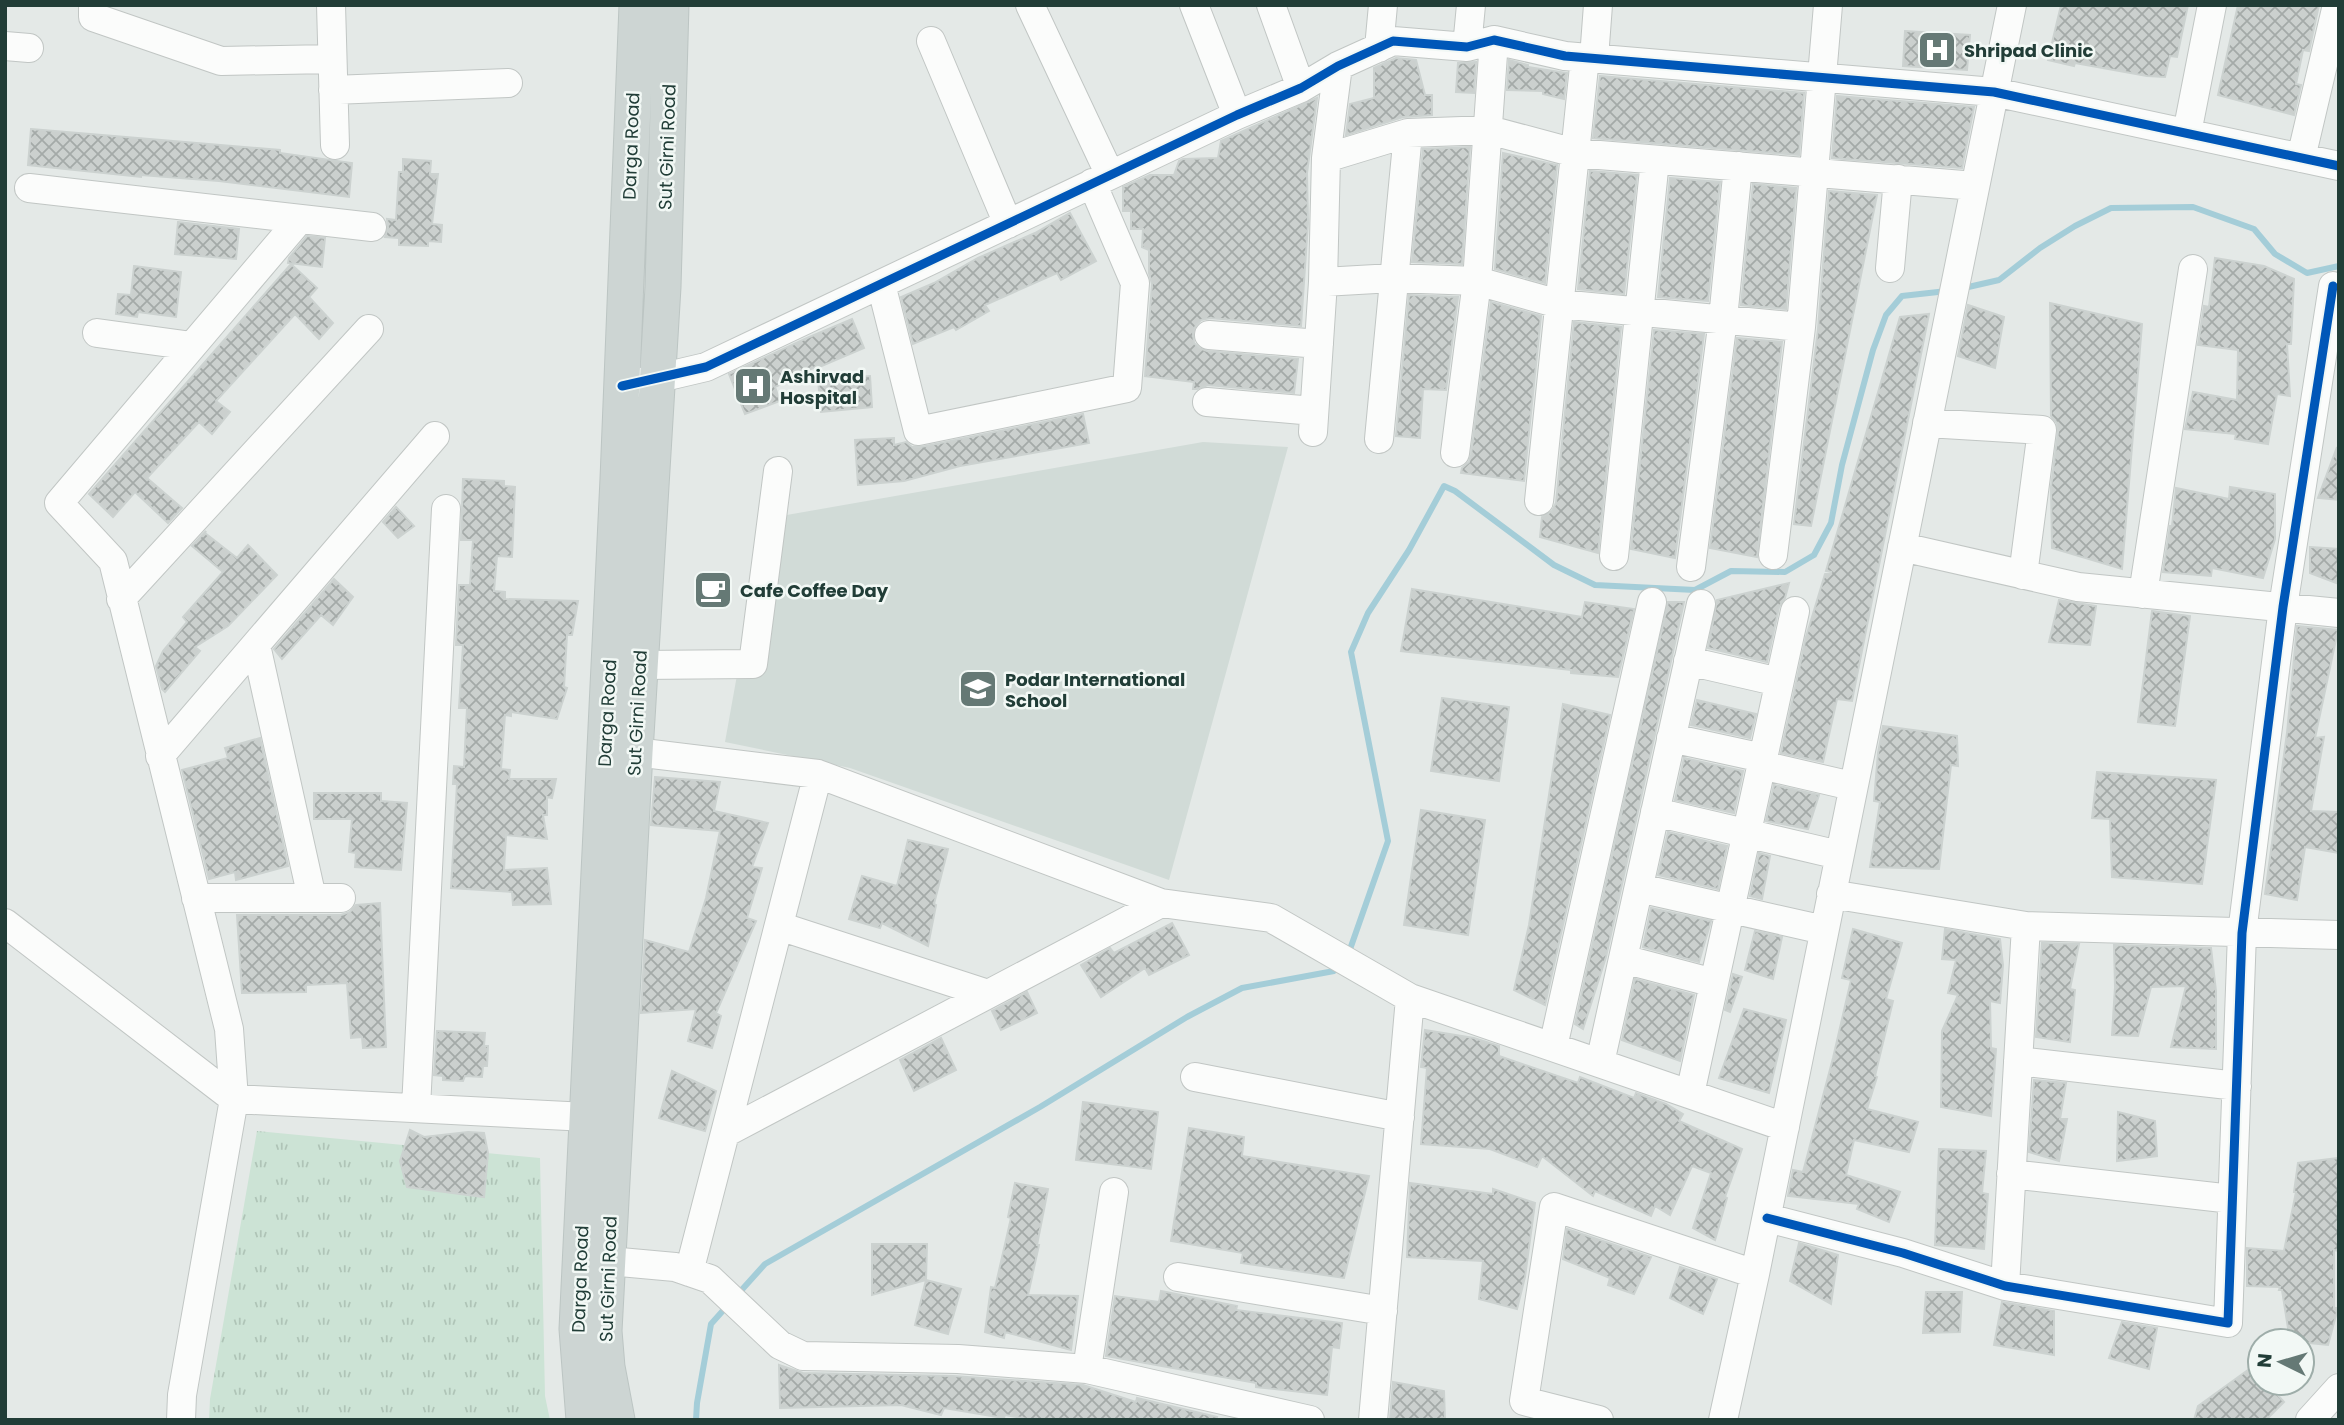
<svg xmlns="http://www.w3.org/2000/svg" width="2344" height="1425" font-family="Poppins,sans-serif">
  <style>
    .built { fill: #d1dbd7 }
    .park { fill: url(#park-tufts) }
    .lines { fill: none; stroke-linecap: round; stroke-linejoin: round }
    .stream { stroke: #a4cdd8; stroke-width: 6 }
    .building { fill: url(#building-cross-hatch); stroke: #ccd2d0; stroke-width: 2 }
    .minor-casing { stroke: #c1c6c4; stroke-width: 30 }
    .major-casing { stroke: #bcc5c3; stroke-width: 37 }
    .minor { stroke: #fbfcfb; stroke-width: 28 }
    .major { stroke: #cdd5d3; stroke-width: 35 }
    .cycleway-casing { stroke: #f2f8f5; stroke-width: 13 }
    .cycleway { stroke: #0057b8; stroke-width: 9 }
    .labels { text-anchor: middle; dominant-baseline: central; stroke-width: 5; stroke-linejoin: round; paint-order: stroke }
    .poi-label { font-size: 18px; font-weight: bold; fill: #213d37; stroke: #f2f8f5; text-anchor: start }
    .street-label { font-size: 18px; fill: #213d37; stroke: #f2f8f5 }
  </style>
  <defs>
    <pattern id="park-tufts" width="24" height="20" patternUnits="userSpaceOnUse" patternTransform="scale(1.75)"><rect width="24" height="20" fill="#cce3d5"/><path d="M3 7l-1-3M5 7V3M7 7l1-3M15 17l-1-3M17 17v-4M19 17l1-3" fill="none" stroke="#afc4b7"/></pattern>
    <pattern id="building-cross-hatch" width="8" height="8" patternUnits="userSpaceOnUse" patternTransform="scale(1.75)"><rect width="8" height="8" fill="#cbd0ce"/><path d="M0 0l8 8M0 8l8-8" fill="none" stroke="#a4aaa8"/></pattern>
  </defs>
  <rect width="100%" height="100%" fill="#e4e9e7"/>
  <!-- built -->
  <path class="built" d="M 1203,442 L 1288,447 L 1169,880 L 850,768 L 725,742 L 744,636 L 781,516 Z"/>
  <!-- park -->
  <path class="park" d="M 257,1131 L 540,1158 L 545,1396 L 550,1420 L 209,1420 L 210,1399 Z"/>
  <g class="lines">
    <!-- stream -->
    <path class="stream" d="M 1964,288 L 1999,280 L 2040,248 L 2075,226 L 2111,208 L 2193,207 L 2254,229 L 2275,254 L 2307,273 L 2339,266
      M 1348,955 L 1388,841 L 1351,652 L 1368,613 L 1409,550 L 1444,486 L 1455,491 L 1554,565 L 1595,585 L 1695,590 L 1731,571 L 1785,572 L 1814,555 L 1831,523 L 1842,465 L 1873,350 L 1886,315 L 1902,296 L 1947,291
      M 738,1294 L 765,1264 L 1040,1107 L 1187,1017 L 1242,988 L 1334,971 L 1339,966
      M 696,1420 L 697,1403 L 711,1324 L 728,1305"/>
  </g>
  <!-- building -->
  <path class="building" d="M 2061,5 L 2188,5 L 2177,57 L 2170,56 L 2165,77 L 2147,76 L 2075,63 L 2074,66 L 2048,60 Z
    M 2238,5 L 2319,5 L 2309,51 L 2303,50 L 2296,84 L 2301,85 L 2294,115 L 2218,95 Z
    M 1905,31 L 1970,35 L 1967,70 L 1903,66 Z
    M 1396,58 L 1416,60 L 1425,95 L 1432,95 L 1432,115 L 1403,117 L 1346,135 L 1350,104 L 1374,98 L 1374,68 Z
    M 1509,60 L 1528,65 L 1528,67 L 1567,73 L 1564,99 L 1543,94 L 1543,91 L 1507,90 Z
    M 1476,62 L 1474,93 L 1456,92 L 1458,63 Z
    M 1600,76 L 1804,93 L 1799,155 L 1593,138 Z
    M 1837,96 L 1974,107 L 1962,168 L 1832,158 Z
    M 1317,98 L 1307,173 L 1308,223 L 1301,326 L 1210,318 L 1201,320 L 1196,325 L 1193,333 L 1194,343 L 1199,348 L 1207,351 L 1298,359 L 1294,393 L 1208,385 L 1197,389 L 1193,389 L 1194,382 L 1145,376 L 1152,284 L 1149,273 L 1149,250 L 1142,247 L 1143,229 L 1131,229 L 1131,211 L 1123,211 L 1123,187 L 1150,175 L 1174,175 L 1179,161 L 1183,159 L 1218,158 L 1221,141 Z
    M 31,129 L 280,150 L 280,153 L 352,163 L 349,197 L 219,181 L 141,175 L 141,177 L 28,165 Z
    M 1470,147 L 1462,264 L 1412,262 L 1423,149 Z
    M 1503,153 L 1557,165 L 1545,283 L 1495,269 Z
    M 403,159 L 431,161 L 430,174 L 438,174 L 432,224 L 442,225 L 441,242 L 428,241 L 428,246 L 399,245 L 399,238 L 385,237 L 388,228 L 387,219 L 396,220 L 399,172 L 403,172 Z
    M 1590,171 L 1637,175 L 1624,294 L 1578,289 Z
    M 1670,178 L 1720,182 L 1708,301 L 1658,297 Z
    M 1753,184 L 1796,188 L 1786,309 L 1741,305 Z
    M 1829,191 L 1877,195 L 1811,526 L 1794,524 L 1818,329 Z
    M 1070,213 L 1096,261 L 1061,280 L 1057,273 L 985,305 L 989,311 L 956,330 L 954,327 L 913,344 L 901,297 L 934,283 L 978,258 L 1035,233 Z
    M 178,222 L 239,229 L 236,259 L 175,254 Z
    M 307,236 L 325,238 L 322,267 L 288,263 L 289,258 Z
    M 2215,258 L 2264,266 L 2294,279 L 2291,344 L 2287,344 L 2290,396 L 2277,394 L 2268,444 L 2235,439 L 2236,434 L 2185,429 L 2193,392 L 2237,400 L 2238,350 L 2198,345 L 2204,306 L 2209,307 Z
    M 291,264 L 317,288 L 309,297 L 333,323 L 319,339 L 295,314 L 216,401 L 230,412 L 212,434 L 199,422 L 147,478 L 182,508 L 168,523 L 135,492 L 113,517 L 89,494 Z
    M 134,266 L 181,272 L 176,317 L 138,312 L 137,317 L 116,314 L 118,294 L 131,295 Z
    M 1409,295 L 1458,297 L 1446,390 L 1423,389 L 1420,438 L 1396,436 Z
    M 1491,302 L 1541,316 L 1524,481 L 1461,473 L 1462,468 L 1469,462 L 1471,455 Z
    M 2050,303 L 2142,324 L 2122,569 L 2052,548 L 2051,487 L 2058,432 L 2057,423 L 2051,416 Z
    M 1968,305 L 2004,317 L 1995,368 L 1958,356 Z
    M 1929,314 L 1852,701 L 1837,699 L 1823,762 L 1781,753 L 1806,637 L 1825,574 L 1832,572 L 1826,571 L 1900,317 Z
    M 852,319 L 864,348 L 817,368 L 817,366 L 775,387 L 780,401 L 745,414 L 729,374 L 807,338 Z
    M 1574,322 L 1621,327 L 1598,553 L 1540,537 L 1542,517 L 1552,511 L 1556,503 Z
    M 1654,330 L 1704,334 L 1675,558 L 1631,549 Z
    M 1737,338 L 1782,342 L 1757,557 L 1710,548 Z
    M 870,376 L 872,407 L 821,412 L 818,380 Z
    M 1083,414 L 1089,443 L 960,466 L 904,481 L 858,485 L 855,440 L 894,438 L 894,445 L 906,442 L 912,447 L 921,447 Z
    M 2337,447 L 2339,500 L 2318,498 Z
    M 463,479 L 504,481 L 504,486 L 515,487 L 512,557 L 497,556 L 494,591 L 505,592 L 505,599 L 578,601 L 572,635 L 567,635 L 564,687 L 567,688 L 557,719 L 511,712 L 511,716 L 505,715 L 501,769 L 510,770 L 509,779 L 556,779 L 552,798 L 547,797 L 547,815 L 543,815 L 547,839 L 506,835 L 504,870 L 547,868 L 551,904 L 513,905 L 512,892 L 451,888 L 457,784 L 453,784 L 454,766 L 464,767 L 467,708 L 459,708 L 463,645 L 456,645 L 459,585 L 470,585 L 473,540 L 461,540 Z
    M 2230,487 L 2275,494 L 2275,539 L 2263,578 L 2212,568 L 2211,576 L 2163,572 L 2170,526 L 2172,526 L 2176,488 L 2229,499 Z
    M 396,507 L 414,526 L 398,538 L 383,522 Z
    M 206,531 L 205,533 L 237,558 L 248,545 L 277,575 L 228,626 L 195,647 L 200,651 L 165,692 L 162,689 L 156,666 L 163,651 L 187,622 L 183,617 L 223,572 L 192,546 Z
    M 2310,547 L 2339,549 L 2339,584 L 2310,573 Z
    M 334,579 L 353,597 L 333,625 L 321,615 L 282,659 L 274,649 Z
    M 1789,583 L 1785,598 L 1779,607 L 1767,662 L 1708,648 L 1717,600 Z
    M 1412,589 L 1582,617 L 1585,602 L 1634,609 L 1618,677 L 1571,673 L 1571,670 L 1401,651 Z
    M 2059,600 L 2096,606 L 2090,645 L 2049,642 Z
    M 1668,602 L 1684,602 L 1606,957 L 1583,1029 L 1575,1024 Z
    M 2152,611 L 2190,616 L 2175,726 L 2138,722 Z
    M 2297,626 L 2338,630 L 2315,738 L 2324,737 L 2311,811 L 2339,812 L 2339,853 L 2305,847 L 2297,900 L 2265,894 L 2287,733 Z
    M 1442,698 L 1509,707 L 1499,781 L 1431,771 Z
    M 1697,700 L 1756,714 L 1750,738 L 1691,725 Z
    M 1563,704 L 1610,715 L 1545,1005 L 1514,990 L 1529,925 Z
    M 1883,726 L 1957,736 L 1958,766 L 1951,765 L 1939,869 L 1870,867 L 1880,802 L 1874,801 L 1878,753 Z
    M 260,738 L 288,866 L 236,880 L 235,872 L 209,879 L 182,770 L 228,758 L 225,748 Z
    M 1684,758 L 1743,771 L 1734,813 L 1675,800 Z
    M 2097,772 L 2216,780 L 2202,884 L 2112,877 L 2110,819 L 2092,818 Z
    M 655,777 L 720,782 L 714,811 L 768,823 L 752,867 L 762,868 L 747,918 L 756,921 L 716,1013 L 721,1016 L 712,1048 L 688,1041 L 696,1009 L 641,1013 L 645,940 L 689,952 L 706,898 L 720,831 L 651,825 Z
    M 1774,785 L 1819,795 L 1808,829 L 1766,821 Z
    M 314,793 L 381,793 L 381,801 L 407,803 L 401,870 L 355,867 L 356,853 L 349,852 L 352,819 L 314,819 Z
    M 1421,810 L 1485,820 L 1468,935 L 1404,925 Z
    M 1668,832 L 1727,846 L 1718,889 L 1658,875 Z
    M 908,840 L 948,849 L 934,904 L 936,905 L 928,946 L 882,923 L 880,928 L 849,919 L 862,876 L 897,886 Z
    M 1759,853 L 1770,856 L 1762,899 L 1750,896 Z
    M 380,903 L 386,1047 L 363,1048 L 362,1037 L 351,1038 L 347,983 L 306,985 L 306,992 L 242,993 L 237,915 L 341,915 L 350,912 L 356,905 Z
    M 1651,908 L 1711,921 L 1699,962 L 1643,947 Z
    M 1172,923 L 1189,955 L 1149,975 L 1145,968 L 1101,997 L 1081,965 L 1110,948 L 1114,953 Z
    M 1853,929 L 1902,943 L 1886,999 L 1893,1001 L 1875,1076 L 1877,1077 L 1867,1109 L 1918,1122 L 1909,1152 L 1854,1140 L 1846,1175 L 1900,1192 L 1889,1222 L 1857,1209 L 1859,1204 L 1788,1196 L 1793,1170 L 1803,1172 L 1833,1058 L 1851,980 L 1842,978 Z
    M 1945,929 L 2000,939 L 2003,965 L 2000,1003 L 1990,1001 L 1991,1048 L 1996,1049 L 1991,1116 L 1941,1107 L 1942,1031 L 1958,995 L 1948,993 L 1956,960 L 1942,959 Z
    M 1755,931 L 1782,937 L 1773,979 L 1745,970 Z
    M 2042,943 L 2079,944 L 2070,989 L 2075,990 L 2070,1042 L 2036,1037 Z
    M 2114,945 L 2211,948 L 2216,991 L 2216,1049 L 2171,1047 L 2186,986 L 2151,987 L 2138,1036 L 2112,1035 L 2115,987 Z
    M 1733,974 L 1742,977 L 1730,1012 L 1725,1010 Z
    M 1635,979 L 1694,995 L 1680,1061 L 1622,1040 Z
    M 1027,992 L 1037,1013 L 1001,1030 L 992,1011 Z
    M 1744,1009 L 1786,1020 L 1769,1093 L 1719,1078 Z
    M 1425,1030 L 1474,1038 L 1499,1046 L 1499,1056 L 1578,1083 L 1580,1077 L 1634,1098 L 1636,1093 L 1666,1104 L 1683,1114 L 1679,1121 L 1742,1149 L 1725,1197 L 1727,1198 L 1715,1240 L 1693,1228 L 1711,1173 L 1692,1166 L 1670,1215 L 1655,1206 L 1651,1216 L 1595,1191 L 1593,1196 L 1542,1156 L 1537,1167 L 1490,1149 L 1421,1144 L 1427,1068 L 1421,1067 Z
    M 437,1031 L 485,1033 L 484,1046 L 488,1046 L 487,1066 L 483,1066 L 482,1077 L 465,1076 L 463,1081 L 443,1080 L 443,1076 L 434,1075 Z
    M 941,1038 L 956,1070 L 914,1091 L 900,1060 Z
    M 672,1071 L 716,1091 L 705,1131 L 659,1118 Z
    M 2034,1080 L 2066,1083 L 2060,1119 L 2067,1119 L 2059,1161 L 2029,1152 Z
    M 1083,1102 L 1158,1112 L 1151,1169 L 1076,1160 Z
    M 2118,1112 L 2155,1121 L 2157,1156 L 2117,1161 Z
    M 1189,1128 L 1244,1137 L 1242,1156 L 1369,1176 L 1344,1278 L 1241,1263 L 1243,1253 L 1171,1241 Z
    M 410,1130 L 424,1137 L 468,1132 L 484,1133 L 488,1153 L 484,1197 L 407,1187 L 400,1161 Z
    M 1939,1149 L 1986,1151 L 1982,1193 L 1988,1194 L 1984,1249 L 1935,1245 Z
    M 2339,1158 L 2339,1251 L 2334,1250 L 2334,1308 L 2338,1308 L 2328,1345 L 2290,1341 L 2282,1290 L 2279,1290 L 2280,1287 L 2247,1286 L 2247,1248 L 2284,1251 L 2296,1192 L 2294,1192 L 2298,1163 Z
    M 1015,1183 L 1048,1189 L 1037,1245 L 1039,1245 L 1028,1295 L 1078,1296 L 1071,1350 L 1005,1332 L 1004,1338 L 985,1332 L 991,1287 L 995,1288 L 1011,1218 L 1008,1217 Z
    M 1410,1183 L 1493,1194 L 1493,1189 L 1535,1203 L 1525,1277 L 1517,1309 L 1479,1299 L 1483,1261 L 1407,1257 Z
    M 1567,1229 L 1651,1257 L 1634,1294 L 1608,1285 L 1610,1278 L 1563,1259 Z
    M 1799,1243 L 1838,1255 L 1831,1304 L 1790,1281 Z
    M 872,1244 L 927,1244 L 926,1280 L 872,1295 Z
    M 1680,1267 L 1717,1279 L 1703,1314 L 1670,1298 Z
    M 926,1280 L 961,1289 L 948,1334 L 915,1325 Z
    M 1161,1291 L 1237,1306 L 1236,1310 L 1342,1323 L 1339,1348 L 1332,1347 L 1327,1395 L 1256,1387 L 1256,1383 L 1106,1356 L 1115,1296 L 1159,1302 Z
    M 1926,1292 L 1962,1292 L 1960,1332 L 1923,1333 Z
    M 2002,1302 L 2054,1311 L 2054,1355 L 1994,1345 Z
    M 2122,1322 L 2157,1328 L 2149,1369 L 2109,1358 Z
    M 779,1365 L 803,1373 L 953,1376 L 1083,1385 L 1136,1402 L 1137,1398 L 1217,1417 L 1216,1420 L 1033,1420 L 1005,1415 L 1004,1418 L 944,1408 L 941,1415 L 901,1405 L 780,1408 Z
    M 2252,1367 L 2260,1376 L 2260,1383 L 2267,1383 L 2284,1402 L 2266,1420 L 2194,1420 L 2198,1406 Z
    M 1393,1382 L 1444,1391 L 1445,1420 L 1390,1420 Z"/>
  <g class="lines">
    <defs>
      <path id="minor" d="M 93,5 L 93,17 L 221,61 L 332,59
        M 331,5 L 335,145
        M 1030,5 L 1110,175
        M 1194,5 L 1237,115
        M 1271,5 L 1301,88
        M 931,41 L 1008,224
        M 5,46 L 29,48
        M 1467,47 L 1471,5
        M 1379,48 L 1383,5
        M 1594,58 L 1598,5
        M 333,90 L 508,83
        M 2187,133 L 2212,5
        M 1326,158 L 1408,133 L 1489,130 L 1575,153 L 1975,186
        M 2301,158 L 2337,5
        M 29,188 L 372,227
        M 1890,268 L 1898,179
        M 1323,282 L 1393,278 L 1477,281 L 1559,304 L 1801,327
        M 881,284 L 918,431 L 1127,388 L 1135,283 L 1092,183
        M 97,333 L 192,346
        M 1209,335 L 1319,344
        M 638,383 L 706,367 L 1237,115 L 1301,88 L 1338,66 L 1393,41 L 1467,47 L 1494,40 L 1565,56 L 1994,92 L 2339,166
        M 1207,402 L 1314,411
        M 1927,423 L 2042,430 L 2023,575
        M 1313,432 L 1323,282 L 1326,158 L 1338,66
        M 1379,439 L 1408,133
        M 1455,453 L 1477,281 L 1494,40
        M 1539,501 L 1585,57
        M 1902,547 L 2078,587 L 2339,613
        M 1773,555 L 1801,327 L 1828,5
        M 1614,556 L 1655,160
        M 1691,567 L 1723,319 L 1738,166
        M 2143,594 L 2193,269
        M 121,599 L 369,329
        M 256,645 L 312,898
        M 1688,661 L 1779,682
        M 640,665 L 753,664 L 778,471
        M 1671,738 L 1763,758
        M 635,752 L 818,774 L 1161,903 L 1271,918 L 1410,998 L 1785,1127
        M 160,756 L 435,436
        M 1761,765 L 1852,786
        M 1655,812 L 1839,855
        M 1639,888 L 1824,930
        M 1831,894 L 2026,926 L 2339,935
        M 196,898 L 341,898
        M 5,923 L 234,1099 L 607,1118
        M 779,926 L 988,994
        M 1623,959 L 1714,983
        M 1553,1047 L 1652,602
        M 2018,1061 L 2237,1086
        M 1600,1063 L 1701,604
        M 1195,1077 L 1400,1117
        M 1690,1094 L 1795,611
        M 416,1108 L 446,509
        M 725,1133 L 1161,903
        M 2011,1174 L 2232,1199
        M 1767,1218 L 1903,1253 L 2005,1286 L 2228,1323 L 2242,933 L 2283,607 L 2333,286
        M 587,1259 L 675,1267 L 710,1279 L 780,1345 L 803,1356 L 958,1359 L 1087,1369 L 1310,1420
        M 689,1272 L 818,774
        M 1178,1277 L 1383,1311
        M 2005,1286 L 2026,926
        M 1087,1369 L 1114,1192
        M 181,1420 L 182,1395 L 234,1099 L 229,1029 L 113,561 L 59,503 L 300,219
        M 1373,1420 L 1410,998
        M 1599,1420 L 1524,1401 L 1554,1207 L 1755,1274
        M 1723,1420 L 1755,1274 L 2012,5
        M 2310,1420 L 2339,1388"/>
      <path id="major" d="M 584,1420 L 577,1329 L 618,479 L 637,5
        M 617,1420 L 607,1367 L 604,1331 L 635,752 L 663,287 L 671,5"/>
    </defs>
    <!-- minor casing -->
    <use href="#minor" class="minor-casing"/>
    <!-- major casing -->
    <use href="#major" class="major-casing"/>
    <!-- minor -->
    <use href="#minor" class="minor"/>
    <!-- major -->
    <use href="#major" class="major"/>
    <defs>
      <path id="cycleway" d="M 622,386 L 706,367 L 1237,115 L 1301,88 L 1338,66 L 1393,41 L 1467,47 L 1494,40 L 1565,56 L 1994,92 L 2339,166
        M 1767,1218 L 1903,1253 L 2005,1286 L 2228,1323 L 2242,933 L 2283,607 L 2333,286"/>
    </defs>
    <!-- cycleway casing -->
    <use href="#cycleway" class="cycleway-casing"/>
    <!-- cycleway -->
    <use href="#cycleway" class="cycleway"/>
  </g>
  <!-- icons -->
  <defs>
    <symbol id="hospital-square" viewBox="-11 -11 22 22"><rect x="-9" y="-9" width="18" height="18" rx="4" fill="#657975" stroke="#f2f8f5"/><path d="M-5-5h3v3.5h4V-5h3V5h-3V1.5h-4V5h-3Z" fill="#fff"/></symbol>
    <symbol id="cafe-square" viewBox="-11 -11 22 22"><rect x="-9" y="-9" width="18" height="18" rx="4" fill="#657975" stroke="#f2f8f5"/><path d="M-5.5-4.5H6V0H3Q3 3.5 0 3.5H-2.5Q-5.5 3.5-5.5 0ZM3-3.2v2h1.7v-2ZM-6 4.5H4V6H-6Z" fill="#fff"/></symbol>
    <symbol id="school-square" viewBox="-11 -11 22 22"><rect x="-9" y="-9" width="18" height="18" rx="4" fill="#657975" stroke="#f2f8f5"/><path d="M0-5L7-2L0 1L-7-2ZM-4 1L0 2.5L4 1V4Q0 6-4 4Z" fill="#fff"/></symbol>
  </defs>
  <g fill-rule="evenodd">
    <use href="#hospital-square" x="1915" y="28" width="44" height="44"/>
    <use href="#hospital-square" x="731" y="364" width="44" height="44"/>
    <use href="#cafe-square" x="691" y="568" width="44" height="44"/>
    <use href="#school-square" x="956" y="667" width="44" height="44"/>
  </g>
  <g class="labels">
    <!-- poi labels -->
    <g class="poi-label">
      <text x="1964" y="50">Shripad Clinic</text>
      <text x="780" y="376">Ashirvad<tspan x="780" dy="21">Hospital</tspan></text>
      <text x="740" y="590">Cafe Coffee Day</text>
      <text x="1005" y="679">Podar International<tspan x="1005" dy="21">School</tspan></text>
    </g>
    <!-- street labels -->
    <g class="street-label">
      <text transform="translate(631 146) rotate(-88)">Darga Road</text>
      <text transform="translate(667 147) rotate(-88)">Sut Girni Road</text>
      <text transform="translate(607 713) rotate(-87)">Darga Road</text>
      <text transform="translate(637 713) rotate(-87)">Sut Girni Road</text>
      <text transform="translate(580 1279) rotate(-88)">Darga Road</text>
      <text transform="translate(608 1279) rotate(-88)">Sut Girni Road</text>
    </g>
  </g>
  <!-- border -->
  <rect width="2344" height="1425" fill="none" stroke="#213d37" stroke-width="14"/>
  <!-- north arrow -->
  <g transform="translate(2281 1362) rotate(275)"><circle r="33" fill="#f2f8f5" stroke="#9eada9" stroke-width="2"/>
  <path d="M0-5L12 26L0 18L-12 26Z" fill="#657975"/>
  <text y="-10" font-size="19" font-weight="bold" text-anchor="middle" fill="#213d37">N</text>
  </g>
</svg>
